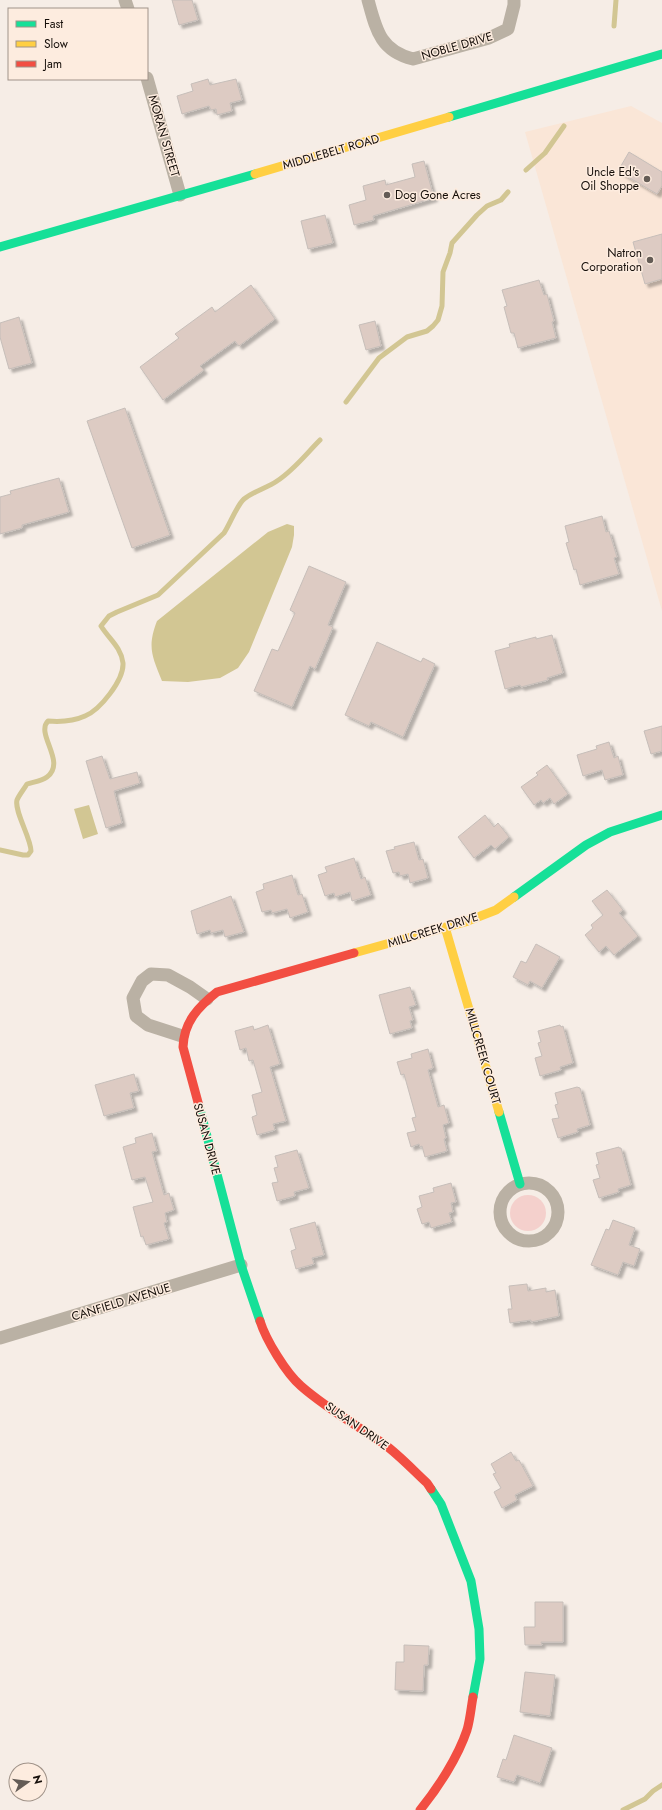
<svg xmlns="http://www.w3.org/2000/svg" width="662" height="1810" font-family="Jost,sans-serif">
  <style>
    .built { fill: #fae6d7 }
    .green { fill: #f4d0cc }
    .water { fill: #d2c693 }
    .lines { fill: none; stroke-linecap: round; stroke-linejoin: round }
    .stream { stroke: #d2c693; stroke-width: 5 }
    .building { fill: #ddcbc3; stroke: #c6beb9; filter: url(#shadow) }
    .street { stroke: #bab1a4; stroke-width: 13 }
    .fast { stroke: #16e098; stroke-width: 9 }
    .slow { stroke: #ffcf43; stroke-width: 9 }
    .jam { stroke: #f24e42; stroke-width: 9 }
    .poi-dot { fill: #645c56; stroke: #fdecdf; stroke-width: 1.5 }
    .labels { text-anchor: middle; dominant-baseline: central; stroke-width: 3; stroke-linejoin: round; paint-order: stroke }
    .street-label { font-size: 12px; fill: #150e09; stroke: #fdecdf }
    .poi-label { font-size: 12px; fill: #150e09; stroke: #fdecdf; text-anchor: end }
  </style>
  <defs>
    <filter id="shadow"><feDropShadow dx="3.5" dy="3.5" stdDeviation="1" flood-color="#0004"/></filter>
  </defs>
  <rect width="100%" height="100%" fill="#f6ede6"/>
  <!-- built -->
  <path class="built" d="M 631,106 L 662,123 L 662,611 L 525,132 Z"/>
  <!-- green -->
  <path class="green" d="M510 1213a18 18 0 1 1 36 0a18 18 0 1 1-36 0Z"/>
  <!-- water -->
  <path class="water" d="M 287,524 L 294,526 L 294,535 L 292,547 L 249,652 L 238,668 L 220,678 L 188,682 L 162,681 C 152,656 147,647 157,621 L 268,532 Z
    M 89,805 L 98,834 L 83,839 L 74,809 Z"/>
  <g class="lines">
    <!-- stream -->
    <path class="stream" d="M 614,26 L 616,0
      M 526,170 L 545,153 L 564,126
      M 346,402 L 379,358 L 407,337 L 427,331 L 433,326 L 438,320 L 442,306 L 443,272 L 450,253 L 452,243 L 477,215 L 487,206 L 501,200 L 508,192
      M 0,850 L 23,855 L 28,855 L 31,851 C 31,838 14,811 17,800 C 19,795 24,789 27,784 C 33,782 42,781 47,777 C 67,762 35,734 48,721 C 60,722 74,721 85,716 C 100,710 124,680 123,663 C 121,647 109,639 101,626 L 109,616 L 117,612 L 158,595 L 224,533 C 230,524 237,505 244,499 C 254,491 267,488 277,481 C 294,470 306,454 320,440
      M 623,1810 L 645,1799 L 653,1791 L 662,1785"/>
  </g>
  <!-- building -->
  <path class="building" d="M 172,0 L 192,0 L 198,20 L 179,25 Z
    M 208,79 L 210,85 L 236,79 L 242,100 L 230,103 L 232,111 L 217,115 L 216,109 L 211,110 L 209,106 L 182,114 L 177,96 L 193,91 L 191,84 Z
    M 629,152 L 662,172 L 662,186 L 657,194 L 618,171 Z
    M 424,161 L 434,198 L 373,216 L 374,220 L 354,225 L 349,205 L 366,200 L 363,186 L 385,180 L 386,185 L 415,177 L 412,164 Z
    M 325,215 L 333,243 L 308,249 L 301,221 Z
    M 662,234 L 662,279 L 645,284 L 633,242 Z
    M 539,280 L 544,295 L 547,294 L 554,321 L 552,322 L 556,338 L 518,348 L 514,333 L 511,333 L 504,307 L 507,306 L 502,290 Z
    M 251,285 L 275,319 L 239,346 L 235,341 L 200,366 L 204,370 L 163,400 L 140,367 L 179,338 L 175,334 L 212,307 L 215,312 Z
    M 19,317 L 32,363 L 9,369 L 0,337 L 0,323 Z
    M 375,321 L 381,346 L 366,350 L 359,325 Z
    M 125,408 L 170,535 L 132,548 L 87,421 Z
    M 59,478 L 69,512 L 22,525 L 22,528 L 0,534 L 0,497 L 11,494 L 10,491 Z
    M 602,516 L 606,532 L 609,531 L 617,557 L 614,558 L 619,574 L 580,585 L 576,569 L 574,570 L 566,543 L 569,542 L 565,526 Z
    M 309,566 L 346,582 L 328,625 L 333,627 L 315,669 L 310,666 L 292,707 L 254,691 L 272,649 L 278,651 L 295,613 L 290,610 Z
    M 552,635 L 563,673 L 547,678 L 548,680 L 521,687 L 520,685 L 505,689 L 495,651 L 510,647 L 509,644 L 536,637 L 536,639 Z
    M 377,642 L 421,662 L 423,658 L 435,664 L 403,737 L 371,722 L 369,726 L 345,715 Z
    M 662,726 L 662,751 L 651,754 L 644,731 Z
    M 609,742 L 614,758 L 618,756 L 623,775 L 605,780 L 602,770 L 583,776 L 577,755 L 597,749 L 596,746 Z
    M 102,756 L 110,779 L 137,772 L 140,783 L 114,791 L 122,823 L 106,828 L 86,761 Z
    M 547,765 L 568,794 L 554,804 L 550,798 L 543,803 L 541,800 L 534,805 L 521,787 L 538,775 L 536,773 Z
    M 485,815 L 494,827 L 498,823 L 509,837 L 495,849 L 491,845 L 474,858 L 458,837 Z
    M 414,842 L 419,860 L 423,859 L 428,878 L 410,883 L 408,874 L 400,876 L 399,872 L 393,873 L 386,851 L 395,849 L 394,847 Z
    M 354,858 L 361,879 L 365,877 L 371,895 L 352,901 L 350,892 L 335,897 L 334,893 L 325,896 L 318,875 L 327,872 L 325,867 Z
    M 292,875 L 298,895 L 302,894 L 308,912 L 290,918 L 287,909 L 272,913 L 271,910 L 262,912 L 256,892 L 264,889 L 263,884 Z
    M 607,890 L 623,910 L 619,913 L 638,936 L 614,955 L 606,946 L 599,952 L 585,935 L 593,928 L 591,925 L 603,915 L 592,901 Z
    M 231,896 L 244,932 L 225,937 L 223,930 L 211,933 L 210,930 L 197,934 L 191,911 Z
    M 536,944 L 560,957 L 542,988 L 530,981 L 528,985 L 513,977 L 521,961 L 526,963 Z
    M 410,987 L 416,1005 L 409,1007 L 413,1020 L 410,1021 L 412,1028 L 390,1034 L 379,995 Z
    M 268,1025 L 280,1064 L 270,1067 L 286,1121 L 273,1124 L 275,1130 L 257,1135 L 252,1117 L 257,1115 L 252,1095 L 262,1092 L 253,1060 L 249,1061 L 246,1048 L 240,1050 L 235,1031 L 253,1026 L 254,1030 Z
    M 560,1025 L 561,1027 L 563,1026 L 573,1063 L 560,1067 L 561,1070 L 540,1076 L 535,1058 L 542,1056 L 538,1043 L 541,1042 L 538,1031 Z
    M 428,1049 L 433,1068 L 428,1070 L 438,1107 L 444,1105 L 449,1123 L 443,1125 L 446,1138 L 444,1139 L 447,1151 L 425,1157 L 422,1146 L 420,1147 L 419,1144 L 411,1147 L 407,1133 L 416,1131 L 412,1118 L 416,1117 L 404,1074 L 401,1075 L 397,1062 L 412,1058 L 411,1054 Z
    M 134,1074 L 139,1091 L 130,1093 L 134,1108 L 104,1116 L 95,1085 Z
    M 577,1087 L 580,1088 L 590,1125 L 577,1129 L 578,1132 L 558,1138 L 552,1119 L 559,1118 L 555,1105 L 558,1104 L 555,1093 Z
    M 152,1133 L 157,1151 L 152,1152 L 164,1195 L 169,1193 L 174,1210 L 165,1213 L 167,1222 L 164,1223 L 169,1239 L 146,1245 L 143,1236 L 141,1237 L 133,1207 L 153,1202 L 145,1177 L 132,1180 L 123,1147 L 136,1143 L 135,1138 Z
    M 619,1147 L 619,1148 L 621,1148 L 631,1185 L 618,1189 L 619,1192 L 599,1198 L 593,1180 L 600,1178 L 596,1165 L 599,1164 L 596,1153 Z
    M 297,1150 L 309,1188 L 294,1192 L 295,1196 L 277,1201 L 272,1183 L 278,1182 L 274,1168 L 278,1167 L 275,1156 Z
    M 451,1183 L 456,1202 L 451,1203 L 453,1212 L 449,1213 L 452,1222 L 431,1228 L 429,1222 L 422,1224 L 417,1209 L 422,1207 L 419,1196 L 434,1192 L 433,1188 Z
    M 613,1220 L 635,1228 L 629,1245 L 640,1249 L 634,1266 L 623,1262 L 618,1275 L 591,1265 L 606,1229 L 609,1230 Z
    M 315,1222 L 324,1255 L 312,1258 L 314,1264 L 296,1269 L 291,1251 L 296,1249 L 290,1229 Z
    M 527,1284 L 528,1291 L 546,1288 L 546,1292 L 555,1290 L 559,1316 L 531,1322 L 531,1320 L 510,1323 L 508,1309 L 512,1309 L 509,1286 Z
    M 511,1452 L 516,1461 L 519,1460 L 533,1486 L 515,1495 L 517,1500 L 502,1508 L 494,1492 L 501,1488 L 493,1474 L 496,1473 L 491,1464 Z
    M 535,1602 L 563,1602 L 563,1642 L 541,1642 L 542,1645 L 525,1645 L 524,1627 L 535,1627 Z
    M 404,1645 L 429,1646 L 428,1665 L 424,1665 L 423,1691 L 395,1690 L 396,1662 L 404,1662 Z
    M 525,1672 L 555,1675 L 550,1716 L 520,1712 Z
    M 514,1735 L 552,1748 L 540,1783 L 517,1775 L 514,1782 L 497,1777 L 503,1759 L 506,1760 Z"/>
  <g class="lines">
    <!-- street -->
    <path class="street" d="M 125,0 L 128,9
      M 368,0 C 376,29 380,51 413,59 L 489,38 L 508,29 L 514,5 L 514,0
      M 147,78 L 180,195
      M 182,1036 L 148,1025 L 136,1016 L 133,998 L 142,981 L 151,974 L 168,975 L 190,987 L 207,999
      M500 1212a29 29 0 1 1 58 0a29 29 0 1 1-58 0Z
      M 0,1338 L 241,1265"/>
    <!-- fast -->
    <path class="fast" d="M 449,117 L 662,54
      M 0,247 L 255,174
      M 514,897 L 586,845 L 610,832 L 662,815
      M 199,1106 L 241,1265 L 260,1321
      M 499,1112 L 520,1184
      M 431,1489 L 441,1504 L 471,1581 L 479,1629 L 480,1659 L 473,1697"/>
    <!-- slow -->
    <path class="slow" d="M 255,174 L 449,117
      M 445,927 L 499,1112
      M 354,953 L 465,922 L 496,910 L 514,897"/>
    <!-- jam -->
    <path class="jam" d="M 199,1106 L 183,1047 C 184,1022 198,1007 217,992 L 354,953
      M 260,1321 C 266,1340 286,1373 301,1386 C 326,1408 356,1425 384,1444 C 399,1455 413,1470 427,1483 L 431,1489
      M 420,1810 C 438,1788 458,1757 467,1730 C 470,1720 471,1708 473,1697"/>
  </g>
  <!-- markers -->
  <g class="poi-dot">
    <circle cx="647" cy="179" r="4"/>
    <circle cx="387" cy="195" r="4"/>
    <circle cx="650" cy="260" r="4"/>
  </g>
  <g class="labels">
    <!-- street labels -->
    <g class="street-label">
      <text transform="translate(457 46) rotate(-16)">NOBLE DRIVE</text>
      <text transform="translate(164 136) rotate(74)">MORAN STREET</text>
      <text transform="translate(331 152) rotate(-16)">MIDDLEBELT ROAD</text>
      <text transform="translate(433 930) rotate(-17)">MILLCREEK DRIVE</text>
      <text transform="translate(483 1056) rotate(74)">MILLCREEK COURT</text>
      <text transform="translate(207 1139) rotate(75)">SUSAN DRIVE</text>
      <text transform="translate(121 1302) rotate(-17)">CANFIELD AVENUE</text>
      <text transform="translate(357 1426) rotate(35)">SUSAN DRIVE</text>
    </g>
    <!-- poi labels -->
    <g class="poi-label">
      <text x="639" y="172">Uncle Ed's<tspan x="639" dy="14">Oil Shoppe</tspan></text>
      <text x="395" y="195" text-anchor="start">Dog Gone Acres</text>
      <text x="642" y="253">Natron<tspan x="642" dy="14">Corporation</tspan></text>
    </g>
  </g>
  <!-- legend -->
  <rect x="8" y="8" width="140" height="72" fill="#fdecdf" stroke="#a09389"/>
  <rect x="16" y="21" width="20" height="6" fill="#16e098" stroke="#a09389"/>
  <text x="44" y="28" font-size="12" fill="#150e09">Fast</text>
  <rect x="16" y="41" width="20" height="6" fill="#ffcf43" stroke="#a09389"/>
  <text x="44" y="48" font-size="12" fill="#150e09">Slow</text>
  <rect x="16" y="61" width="20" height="6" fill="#f24e42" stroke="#a09389"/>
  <text x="44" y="68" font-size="12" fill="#150e09">Jam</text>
  <!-- north arrow -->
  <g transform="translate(28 1782) rotate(76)"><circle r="19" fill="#fdecdf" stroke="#a09389"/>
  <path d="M0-3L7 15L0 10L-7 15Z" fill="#645c56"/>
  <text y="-6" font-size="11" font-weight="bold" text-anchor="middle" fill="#150e09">N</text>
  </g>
</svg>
